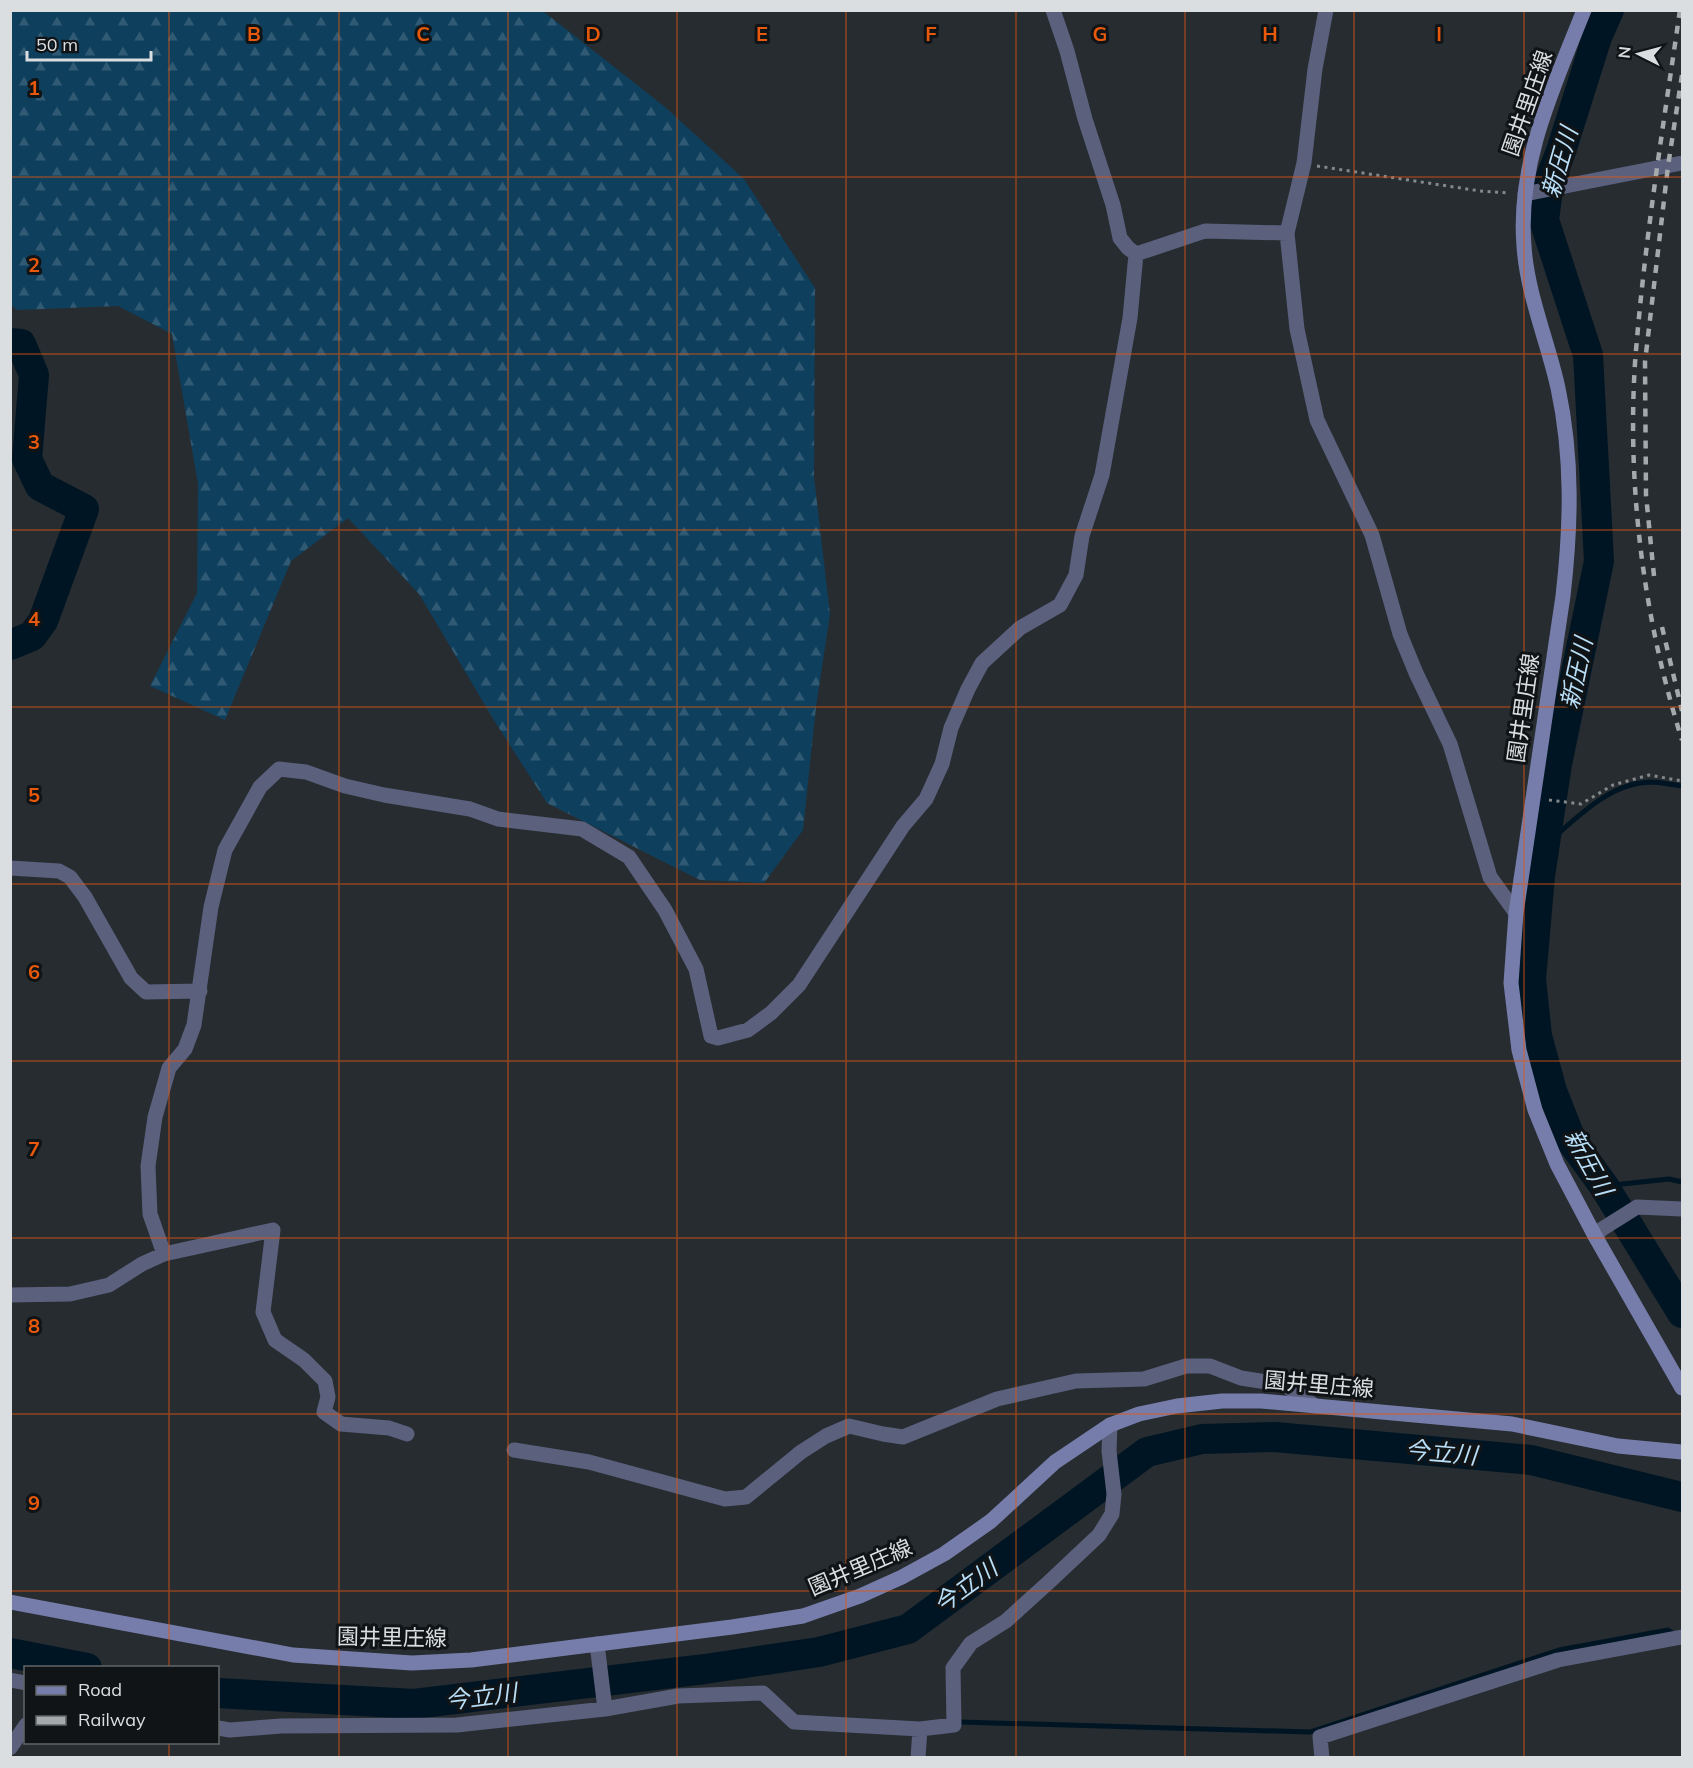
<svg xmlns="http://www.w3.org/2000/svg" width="1693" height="1768" font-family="Mulish,'Noto Sans JP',sans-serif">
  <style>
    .forest { fill: url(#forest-firs) }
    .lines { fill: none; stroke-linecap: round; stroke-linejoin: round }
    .stream { stroke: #001523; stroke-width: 5 }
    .river { stroke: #001523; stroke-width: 30 }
    .path { stroke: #84898c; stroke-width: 3; stroke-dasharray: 3 4.5; stroke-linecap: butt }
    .street { stroke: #5b607d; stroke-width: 15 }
    .secondary { stroke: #767daa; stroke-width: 15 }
    .rail { stroke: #a4a9ac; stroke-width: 4.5; stroke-dasharray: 8 8; stroke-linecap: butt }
    .grid { fill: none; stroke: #e8590c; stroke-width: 1.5; stroke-opacity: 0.55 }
    .labels { text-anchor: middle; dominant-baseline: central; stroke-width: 6; stroke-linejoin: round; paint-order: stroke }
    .street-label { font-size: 22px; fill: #dadee1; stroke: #111416 }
    .water-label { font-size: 24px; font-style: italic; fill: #b9dff8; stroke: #111416 }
    .grid-label { font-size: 20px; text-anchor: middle; font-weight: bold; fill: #e8590c; stroke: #111416; stroke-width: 6; stroke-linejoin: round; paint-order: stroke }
  </style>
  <defs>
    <pattern id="forest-firs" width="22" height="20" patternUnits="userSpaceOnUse" patternTransform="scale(1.5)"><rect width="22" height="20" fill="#0e3f5d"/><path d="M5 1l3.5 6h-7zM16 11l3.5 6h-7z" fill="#305a74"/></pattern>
  </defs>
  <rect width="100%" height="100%" fill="#262c30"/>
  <!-- forest -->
  <path class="forest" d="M 10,11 L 543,11 L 665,107 L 744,179 L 815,288 L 814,477 L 830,614 L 816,707 L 803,830 L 764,883 L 700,880 L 547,803 L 495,722 L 419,594 L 348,518 L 291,561 L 225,720 L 150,686 L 197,593 L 198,484 L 172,334 L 118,306 L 17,310 L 11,305 Z"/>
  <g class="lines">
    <!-- stream -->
    <path class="stream" d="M 1545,845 C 1575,820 1608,783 1650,782 C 1661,782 1672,785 1682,786
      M 1604,1186 L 1669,1179 L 1682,1182
      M 960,1722 L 1310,1732 L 1559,1650 L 1668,1630 L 1674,1634"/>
    <!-- river -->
    <path class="river" d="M 1609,10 L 1597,37 L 1561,151 L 1549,182 L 1544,220 L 1588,355 L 1599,561 L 1557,764 L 1540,876 L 1531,979 L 1537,1036 L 1552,1091 L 1572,1142 L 1604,1186 L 1682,1313
      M 10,343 L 21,344 L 34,375 L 27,459 L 40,486 L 84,509 L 43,621 L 32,636 L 10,645
      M 10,1653 L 87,1668
      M 218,1693 L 414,1704 L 705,1669 L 819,1652 L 908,1629 L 1147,1452 L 1202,1439 L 1275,1437 L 1531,1460 L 1682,1497"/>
    <!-- path -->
    <path class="path" d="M 1317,166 L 1480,191 L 1510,193
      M 1549,800 L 1581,804 L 1613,785 L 1649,775 L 1682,781"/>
    <!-- street -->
    <path class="street" d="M 1053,10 L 1067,51 L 1085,119 L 1113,205 L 1120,238 L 1128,248 L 1136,254
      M 1326,10 L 1315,69 L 1304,163 L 1287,233 L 1297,329 L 1317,420 L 1372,535 L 1400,634 L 1416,673 L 1450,744 L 1490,877 L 1516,913
      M 1525,194 L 1682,163
      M 1136,254 L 1205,231 L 1287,233
      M 10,868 L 59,871 L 70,877 L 85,897 L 131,978 L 146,992 L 200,991
      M 1595,1236 L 1602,1229 L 1637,1207 L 1682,1209
      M 164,1254 L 150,1214 L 148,1166 L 155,1117 L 169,1068 L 185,1049 L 194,1025 L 211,907 L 225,850 L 260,787 L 279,769 L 306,772 L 345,786 L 384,795 L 470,809 L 498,819 L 582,829 L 629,857 L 665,910 L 696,969 L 711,1036 L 718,1038 L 748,1030 L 771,1013 L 799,985 L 903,826 L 926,799 L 942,764 L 951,728 L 968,689 L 982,663 L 1020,628 L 1060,605 L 1076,575 L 1082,536 L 1102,475 L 1130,318 L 1136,254
      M 10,1295 L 70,1294 L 109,1285 L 142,1264 L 164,1254 L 273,1230 L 263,1312 L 275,1340 L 304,1360 L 325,1381 L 328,1397 L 324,1412 L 341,1424 L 389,1428 L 407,1434
      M 514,1450 L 589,1462 L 725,1499 L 746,1497 L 801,1452 L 826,1436 L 849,1426 L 883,1434 L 903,1437 L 997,1399 L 1076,1381 L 1144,1379 L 1186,1366 L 1210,1366 L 1241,1378 L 1285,1385 L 1315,1406
      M 597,1644 L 605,1709
      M 10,1680 L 26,1683
      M 218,1728 L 230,1730 L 281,1726 L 457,1725 L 605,1709 L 678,1696 L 763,1693 L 794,1722 L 920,1729 L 954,1725 L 953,1668 L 971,1643 L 1006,1621 L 1049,1582 L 1099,1535 L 1112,1514 L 1114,1494 L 1109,1451 L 1110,1425
      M 10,1748 L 26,1725
      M 918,1758 L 920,1729
      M 1322,1758 L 1320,1737 L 1558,1660 L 1682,1637"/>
    <!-- secondary -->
    <path class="secondary" d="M 1584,10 C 1554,86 1517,163 1524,246 C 1527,294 1548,342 1558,388 C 1573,458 1571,526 1563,596 L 1516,913 L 1511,983 L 1519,1050 L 1535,1110 L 1557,1164 L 1595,1236 L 1682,1388
      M 10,1602 L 293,1655 L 412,1663 L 471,1660 L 732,1627 L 803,1616 L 860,1596 L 902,1577 L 944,1554 L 991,1521 L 1055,1462 L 1110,1425 L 1139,1414 L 1177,1406 L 1222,1401 L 1261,1401 L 1512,1424 L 1618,1446 L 1682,1452"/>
    <!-- rail -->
    <path class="rail" d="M 1680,10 C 1663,127 1644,245 1635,363 C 1627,489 1644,620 1682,740
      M 1654,576 L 1646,495 L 1645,362 L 1668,166 L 1682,75
      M 1662,627 L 1682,711"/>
  </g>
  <!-- grid -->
  <path class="grid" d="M 169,10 L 169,1668M 339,10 L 339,1758M 508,10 L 508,1758M 677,10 L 677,1758M 846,10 L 846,1758M 1016,10 L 1016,1758M 1185,10 L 1185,1758M 1354,10 L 1354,1758M 1524,10 L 1524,1758M 10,177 L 1682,177M 10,354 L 1682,354M 10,530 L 1682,530M 10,707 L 1682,707M 10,884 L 1682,884M 10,1061 L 1682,1061M 10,1238 L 1682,1238M 10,1414 L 1682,1414M 10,1591 L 1682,1591M 169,1742 L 169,1758"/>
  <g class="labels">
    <!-- street labels -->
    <g class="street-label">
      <text transform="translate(1527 103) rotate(-71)">園井里庄線</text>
      <text transform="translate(1523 708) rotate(-82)">園井里庄線</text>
      <text transform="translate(1319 1384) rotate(5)">園井里庄線</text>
      <text transform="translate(860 1567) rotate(-23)">園井里庄線</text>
      <text transform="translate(392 1637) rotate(1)">園井里庄線</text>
    </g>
    <!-- water labels -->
    <g class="water-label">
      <text transform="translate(1559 162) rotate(-74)">新圧川</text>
      <text transform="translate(1576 673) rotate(-78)">新圧川</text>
      <text transform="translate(1589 1162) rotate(61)">新圧川</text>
      <text transform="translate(1441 1452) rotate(5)">今立川</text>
      <text transform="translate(965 1586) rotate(-36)">今立川</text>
      <text transform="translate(481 1696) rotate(-7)">今立川</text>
    </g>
  </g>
  <g class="grid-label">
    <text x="254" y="41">B</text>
    <text x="423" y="41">C</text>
    <text x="593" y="41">D</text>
    <text x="762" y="41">E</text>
    <text x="931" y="41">F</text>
    <text x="1100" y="41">G</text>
    <text x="1270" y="41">H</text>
    <text x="1439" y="41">I</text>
    <text x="34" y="95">1</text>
    <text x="34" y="272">2</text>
    <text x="34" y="449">3</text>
    <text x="34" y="626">4</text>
    <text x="34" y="802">5</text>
    <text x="34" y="979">6</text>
    <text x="34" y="1156">7</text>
    <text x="34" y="1333">8</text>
    <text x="34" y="1510">9</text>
  </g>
  <!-- border -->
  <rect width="1693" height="1768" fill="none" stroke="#dadee1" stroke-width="24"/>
  <!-- legend -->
  <rect x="24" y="1666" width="195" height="78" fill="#111416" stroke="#616567" stroke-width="1.5"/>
  <rect x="36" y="1686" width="30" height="9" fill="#767daa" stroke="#616567" stroke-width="1.5"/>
  <text x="78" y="1696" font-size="18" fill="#dadee1">Road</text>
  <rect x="36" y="1716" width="30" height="9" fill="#a4a9ac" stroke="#616567" stroke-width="1.5"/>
  <text x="78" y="1726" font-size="18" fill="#dadee1">Railway</text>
  <!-- north arrow -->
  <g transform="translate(1639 54) rotate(276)" stroke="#111416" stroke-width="4.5" paint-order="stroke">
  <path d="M0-4.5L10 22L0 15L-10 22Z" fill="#dadee1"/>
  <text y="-9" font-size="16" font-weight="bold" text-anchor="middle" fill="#dadee1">N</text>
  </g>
  <!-- scale -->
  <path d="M27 51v9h124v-9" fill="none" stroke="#dadee1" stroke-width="3"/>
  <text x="36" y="51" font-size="18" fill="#dadee1" stroke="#111416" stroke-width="4.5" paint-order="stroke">50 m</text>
</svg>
